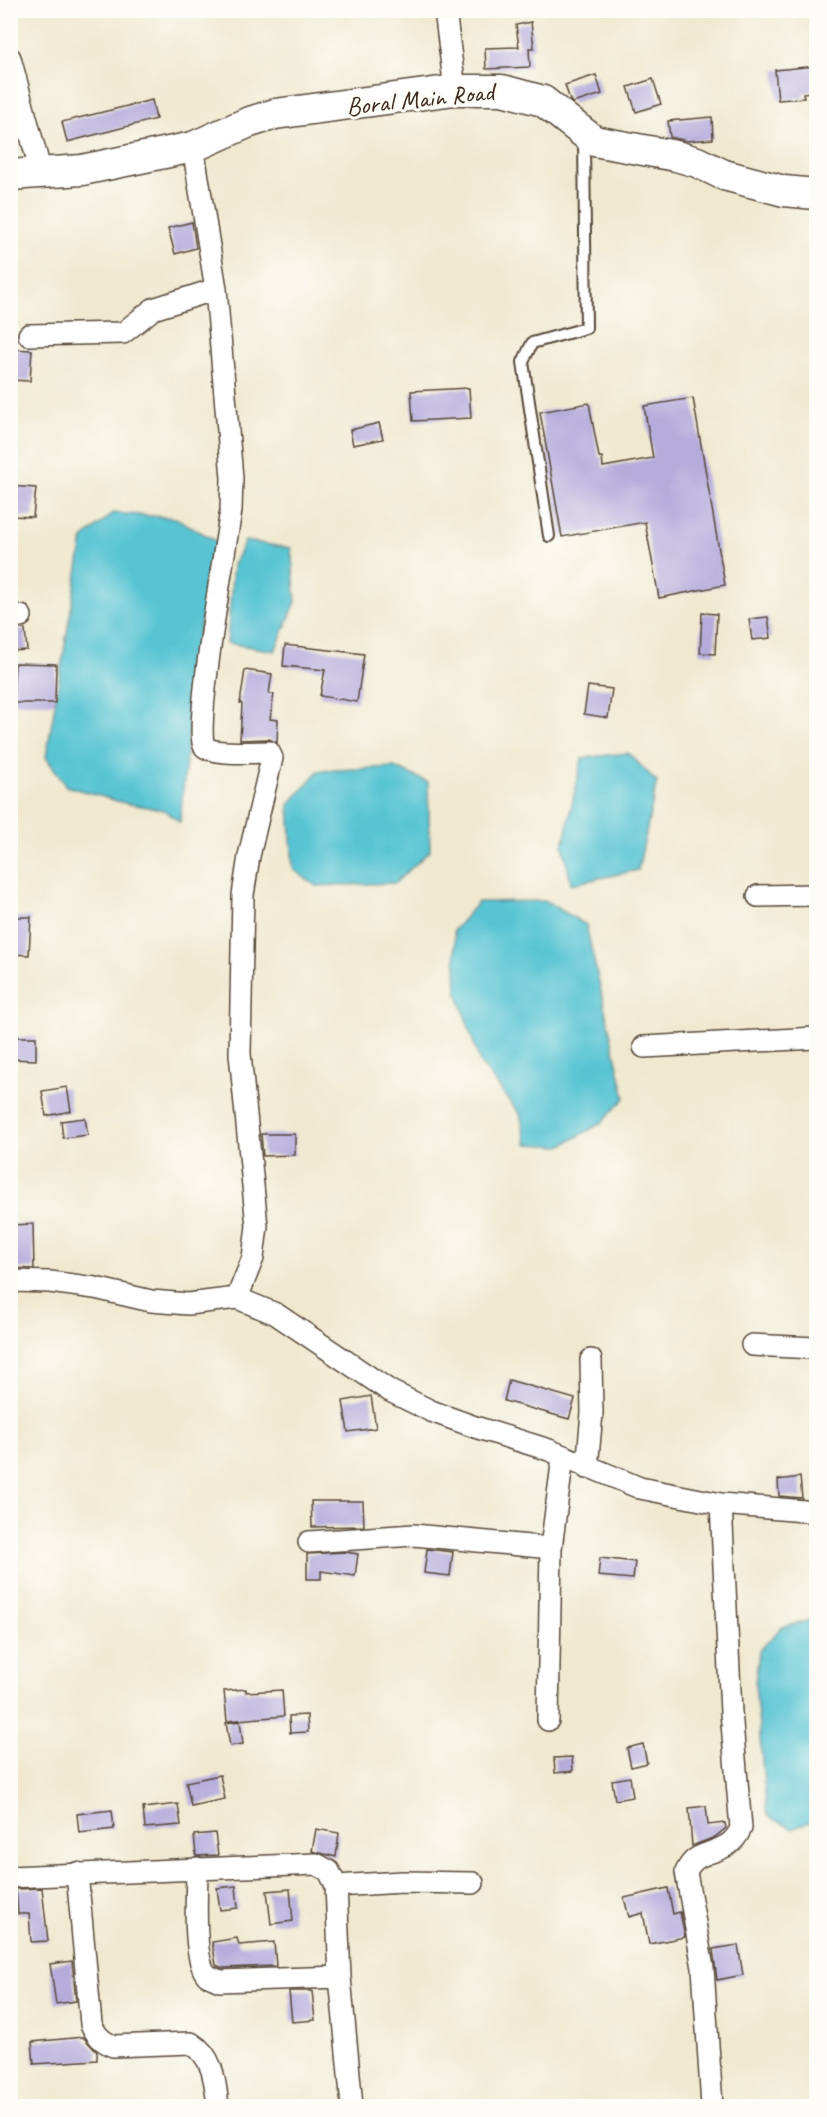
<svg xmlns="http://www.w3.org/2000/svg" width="827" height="2117" font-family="Caveat,sans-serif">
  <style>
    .water { fill: #59c4d3; stroke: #4a7778; stroke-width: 1.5 }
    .building { fill: #b6acdb }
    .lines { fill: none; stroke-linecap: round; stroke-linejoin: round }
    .lane-casing { stroke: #564739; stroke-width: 14 }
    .street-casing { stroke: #564739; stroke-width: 24 }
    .secondary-casing { stroke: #564739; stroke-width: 33 }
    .lane { stroke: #fff; stroke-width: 10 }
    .street { stroke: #fff; stroke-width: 21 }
    .secondary { stroke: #fff; stroke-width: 30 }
    .labels { text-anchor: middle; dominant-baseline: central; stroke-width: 6; stroke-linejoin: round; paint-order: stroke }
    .street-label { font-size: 26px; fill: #3b2a1e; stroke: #fdfcf7 }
  </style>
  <rect width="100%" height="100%" fill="#fdfcf7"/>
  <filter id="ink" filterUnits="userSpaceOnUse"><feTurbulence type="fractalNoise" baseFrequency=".0167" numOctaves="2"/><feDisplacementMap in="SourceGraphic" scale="12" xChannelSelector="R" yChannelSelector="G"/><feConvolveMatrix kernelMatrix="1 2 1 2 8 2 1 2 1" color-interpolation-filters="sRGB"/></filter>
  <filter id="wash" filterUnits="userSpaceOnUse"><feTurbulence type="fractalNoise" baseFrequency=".008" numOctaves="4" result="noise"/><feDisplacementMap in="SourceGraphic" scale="24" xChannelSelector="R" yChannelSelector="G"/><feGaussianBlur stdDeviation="1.35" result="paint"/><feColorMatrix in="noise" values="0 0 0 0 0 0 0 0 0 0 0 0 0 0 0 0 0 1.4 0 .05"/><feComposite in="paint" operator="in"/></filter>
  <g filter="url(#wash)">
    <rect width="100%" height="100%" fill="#f0e9d0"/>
    <!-- water -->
    <path class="water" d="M 113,513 L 176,518 L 216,541 L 198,636 L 180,822 L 164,810 L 124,803 L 66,786 L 46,757 L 83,539 Z
      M 245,541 L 291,548 L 296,602 L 275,651 L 227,643 L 233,565 Z
      M 628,753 L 657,782 L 638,870 L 571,884 L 563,846 L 582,758 Z
      M 394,767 L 428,782 L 430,851 L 395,883 L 316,886 L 293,869 L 289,805 L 318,771 Z
      M 546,901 L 586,925 L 625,1098 L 600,1124 L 561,1146 L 527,1144 L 520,1114 L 480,1063 L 457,991 L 454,930 L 478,902 Z
      M 816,1619 L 816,1819 L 793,1829 L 767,1816 L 755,1684 L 759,1651 L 782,1627 Z"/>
    <g id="blocks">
      <!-- building -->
      <path class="building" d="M 531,22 L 534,48 L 529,48 L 530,67 L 486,69 L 485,48 L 519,47 L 516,25 Z
        M 816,66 L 816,91 L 803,93 L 804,98 L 778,100 L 775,70 Z
        M 596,75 L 602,94 L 573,103 L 570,100 L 565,85 Z
        M 653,79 L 661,104 L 636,112 L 628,87 Z
        M 152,100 L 156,119 L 67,142 L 62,122 Z
        M 712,117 L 713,139 L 687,141 L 670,137 L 668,121 Z
        M 192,222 L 196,248 L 175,254 L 168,228 Z
        M 10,349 L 32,350 L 30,381 L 10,380 Z
        M 469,388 L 471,418 L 413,421 L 411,391 Z
        M 693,398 L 725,585 L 659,598 L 645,522 L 562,537 L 540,412 L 589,403 L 599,457 L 602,457 L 603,467 L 653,458 L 644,406 Z
        M 379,423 L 383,439 L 353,445 L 350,430 Z
        M 10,486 L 36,488 L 33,517 L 10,516 Z
        M 702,613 L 717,614 L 715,654 L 700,653 Z
        M 768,617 L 771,638 L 752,640 L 749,619 Z
        M 25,629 L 27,650 L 10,651 L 10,630 Z
        M 285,645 L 364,654 L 357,702 L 320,696 L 325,670 L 283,666 Z
        M 15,663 L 56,664 L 55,703 L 13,703 Z
        M 245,670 L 272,674 L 269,694 L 274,694 L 270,719 L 278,720 L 277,743 L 269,739 L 240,740 L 242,704 L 240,703 Z
        M 588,686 L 612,689 L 608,718 L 584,714 Z
        M 13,917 L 31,917 L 29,955 L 11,954 Z
        M 10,1037 L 36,1037 L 36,1060 L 10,1059 Z
        M 67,1087 L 71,1111 L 46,1116 L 42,1091 Z
        M 85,1118 L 88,1135 L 63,1138 L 61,1121 Z
        M 261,1134 L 295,1134 L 295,1155 L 263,1156 Z
        M 33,1224 L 34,1269 L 10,1268 L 10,1225 Z
        M 509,1380 L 575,1399 L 569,1419 L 504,1401 Z
        M 371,1396 L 376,1428 L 348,1432 L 343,1401 Z
        M 800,1477 L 802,1498 L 779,1496 L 778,1480 Z
        M 311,1501 L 363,1501 L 364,1526 L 312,1527 Z
        M 427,1549 L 453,1552 L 450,1576 L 424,1573 Z
        M 345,1552 L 358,1554 L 355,1576 L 321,1571 L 321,1579 L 307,1579 L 307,1554 Z
        M 600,1558 L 635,1562 L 633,1579 L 598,1576 Z
        M 246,1689 L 246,1692 L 282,1690 L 284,1716 L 227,1721 L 224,1691 Z
        M 307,1715 L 308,1732 L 290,1733 L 289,1716 Z
        M 240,1721 L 243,1744 L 230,1746 L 226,1723 Z
        M 643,1744 L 647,1763 L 631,1767 L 627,1748 Z
        M 572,1757 L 573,1771 L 555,1773 L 554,1758 Z
        M 220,1775 L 225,1799 L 191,1806 L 186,1782 Z
        M 630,1777 L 633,1797 L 615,1800 L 612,1780 Z
        M 178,1804 L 181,1825 L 145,1828 L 143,1808 Z
        M 706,1806 L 708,1825 L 725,1823 L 726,1828 L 715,1837 L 692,1846 L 689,1808 Z
        M 112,1810 L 114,1829 L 79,1833 L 77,1814 Z
        M 316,1829 L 339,1833 L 336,1857 L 312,1851 Z
        M 215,1833 L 218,1855 L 196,1856 L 194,1835 Z
        M 236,1886 L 238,1908 L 220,1910 L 217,1888 Z
        M 42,1888 L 48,1941 L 31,1942 L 29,1914 L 18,1914 L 16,1889 Z
        M 668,1888 L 673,1914 L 680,1912 L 685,1937 L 649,1944 L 643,1913 L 629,1917 L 624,1898 Z
        M 290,1889 L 293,1921 L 271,1924 L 267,1891 Z
        M 237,1938 L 239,1945 L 274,1942 L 276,1966 L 223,1968 L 216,1965 L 212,1942 Z
        M 738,1945 L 743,1975 L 717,1980 L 713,1949 Z
        M 72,1961 L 76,2001 L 56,2004 L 50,1964 Z
        M 289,1991 L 312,1991 L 315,2020 L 292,2022 Z
        M 83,2037 L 97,2052 L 97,2060 L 34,2064 L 32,2042 Z"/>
    </g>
  </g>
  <g filter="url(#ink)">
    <use href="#blocks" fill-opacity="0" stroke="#564739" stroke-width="1.5"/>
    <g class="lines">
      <defs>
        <path id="lane" d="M 549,536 L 523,362 L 532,343 L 586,328 L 584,138"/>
        <path id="street" d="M 445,10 L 455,90
          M 10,58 L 41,173
          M 193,147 L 216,289 L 232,478 L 231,510 C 227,538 192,737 205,747 C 215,755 255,752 269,752 L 272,758 L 249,856 L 243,895 L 240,1054 L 257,1226 L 253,1258 L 237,1298
          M 29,335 L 123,333 L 153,309 L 216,289
          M 10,615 L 21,616
          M 758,896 L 816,895
          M 644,1047 L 816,1038
          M 10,1281 L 50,1282 L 95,1288 L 151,1301 L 188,1304 L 237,1298 L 276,1314 L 390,1391 L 431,1411 L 475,1427 L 549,1450 L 640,1488 L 721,1504 L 816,1512
          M 752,1345 L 816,1348
          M 587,1468 L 592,1413 L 591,1360
          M 309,1542 L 414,1535 L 551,1548
          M 548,1720 L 551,1548 L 563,1457
          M 197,1868 C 197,1890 192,1960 207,1975 C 210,1977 216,1979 220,1981 L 340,1977
          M 77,1873 L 91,2024 C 96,2035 101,2041 113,2046 L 191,2043 C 214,2057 215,2082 218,2106
          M 10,1877 L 316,1864 L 329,1871 L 336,1886 L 340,1977 L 352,2106
          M 336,1886 L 402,1882 L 473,1883
          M 712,2106 L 703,1968 L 686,1872 C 698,1844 727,1860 741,1828 L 731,1712 L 721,1504"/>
        <path id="secondary" d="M 10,175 L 82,170 L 193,147 L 247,123 L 275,114 L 455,90 L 502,90 L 543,101 L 594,141 L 676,156 L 697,162 L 724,175 L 784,191 L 816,194"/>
      </defs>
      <!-- lane casing -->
      <use href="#lane" class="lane-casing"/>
      <!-- street casing -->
      <use href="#street" class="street-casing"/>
      <!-- secondary casing -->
      <use href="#secondary" class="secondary-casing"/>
      <!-- lane -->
      <use href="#lane" class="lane"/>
      <!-- street -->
      <use href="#street" class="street"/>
      <!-- secondary -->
      <use href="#secondary" class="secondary"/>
    </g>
  </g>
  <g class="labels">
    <!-- street labels -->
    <g class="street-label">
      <text transform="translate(420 99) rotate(-6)">Boral Main Road</text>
    </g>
  </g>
  <!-- margin -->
  <rect width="827" height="2117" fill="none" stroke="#fdfcf7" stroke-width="36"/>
</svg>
